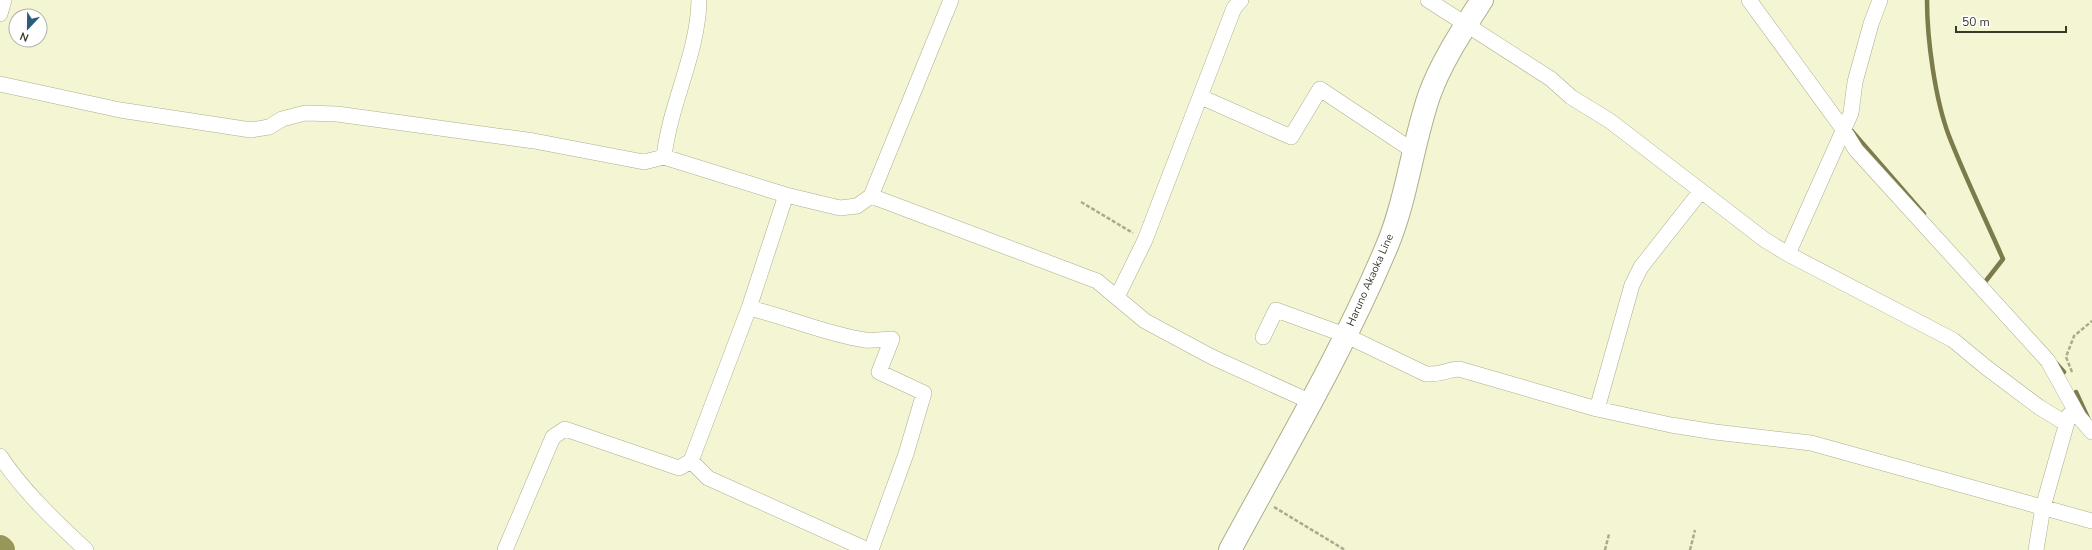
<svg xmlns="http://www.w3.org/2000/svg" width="2092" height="550" font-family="'Nunito Sans',sans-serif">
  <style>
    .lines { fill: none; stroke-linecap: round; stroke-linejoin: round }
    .stream { stroke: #7b7b4c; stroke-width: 4.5 }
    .river { stroke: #97975a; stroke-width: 26 }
    .minor-casing { stroke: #adae8d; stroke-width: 16 }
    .primary-casing { stroke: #adae8d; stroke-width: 24 }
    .path { stroke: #a9aa8f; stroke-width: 2.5; stroke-dasharray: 4 2; stroke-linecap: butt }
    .minor { stroke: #fff; stroke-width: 15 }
    .primary { stroke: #fff; stroke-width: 22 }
    .labels { text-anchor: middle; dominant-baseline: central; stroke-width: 3; stroke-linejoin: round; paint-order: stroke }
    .street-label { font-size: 11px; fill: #39392b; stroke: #fff }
  </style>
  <rect width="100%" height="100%" fill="#f4f5d2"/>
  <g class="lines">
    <!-- stream -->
    <path class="stream" d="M 1927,0 C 1927,39 1935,99 1949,136 C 1965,177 1985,218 2003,259 L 1985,282
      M 1851,130 L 1924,214
      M 2056,363 L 2064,372
      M 2076,392 L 2088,418"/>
    <!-- river -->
    <path class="river" d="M 0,548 L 2,550"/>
    <defs>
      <path id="minor" d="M 1428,0 L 1551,79 L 1571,97 L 1610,121 L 1765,240 L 1788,254 L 1851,113 L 1855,82 L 1871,24 L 1880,0
        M 1749,0 L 1843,129 L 1856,150 L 2048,361 L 2079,417 L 2092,432
        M 0,14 L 4,0
        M 0,84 L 120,110 L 251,130 L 269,127 L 282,119 L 305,113 L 337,114 L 534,141 L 644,162 L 664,157 L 786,195 L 840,208 L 857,206 L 871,196 L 951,0
        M 1201,97 L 1291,137 L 1320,89 L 1415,152
        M 664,157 C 670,103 698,54 699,0
        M 871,196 L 1097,281 L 1145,321 L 1212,357 L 1311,402
        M 1788,254 L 1953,340 L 1987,368 L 2039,407 L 2065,423
        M 1117,297 L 1145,240 L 1234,8 L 1241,0
        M 749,308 C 788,317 825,334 865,340 C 873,341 884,339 892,339 L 879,372 L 924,393 L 906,454 L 871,550
        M 1263,337 L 1276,310 L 1345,335 L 1426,374 C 1440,375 1446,370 1459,369 L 1597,409 L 1632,285 L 1641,267 L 1701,191
        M 1597,409 L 1671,425 L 1715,432 L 1811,443 L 2092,521
        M 0,456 C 23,491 55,521 86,550
        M 691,461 L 708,478 L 868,550
        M 505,550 L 553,437 L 565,429 L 679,468 L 691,461 L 749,308 L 786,195
        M 2036,550 L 2043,507 L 2069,415"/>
      <path id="primary" d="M 1230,550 C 1284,450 1343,351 1387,246 C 1407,198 1412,146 1429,96 C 1441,62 1462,31 1482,0"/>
    </defs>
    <!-- minor casing -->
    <use href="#minor" class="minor-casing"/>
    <!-- primary casing -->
    <use href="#primary" class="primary-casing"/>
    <!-- path -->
    <path class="path" d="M 1081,202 L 1133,233
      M 2072,372 L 2066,357 L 2074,336 L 2092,321
      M 1274,507 L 1345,550
      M 1605,550 L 1609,534
      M 1690,550 L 1695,530"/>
    <!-- minor -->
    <use href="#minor" class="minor"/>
    <!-- primary -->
    <use href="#primary" class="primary"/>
  </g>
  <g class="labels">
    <!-- street labels -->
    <g class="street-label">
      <text transform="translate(1370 280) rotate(-66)">Haruno Akaoka Line</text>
    </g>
  </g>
  <!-- north arrow -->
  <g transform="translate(28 28) rotate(202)"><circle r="19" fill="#ffffff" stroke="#b0b0aa"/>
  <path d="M0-3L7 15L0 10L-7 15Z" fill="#2d5b7a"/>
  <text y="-6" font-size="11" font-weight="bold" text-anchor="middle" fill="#39392b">N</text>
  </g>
  <!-- scale -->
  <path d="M1956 26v6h110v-6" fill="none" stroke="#39392b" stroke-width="2"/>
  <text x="1962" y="26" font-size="12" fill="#39392b" stroke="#ffffff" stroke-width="3" paint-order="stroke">50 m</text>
</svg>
